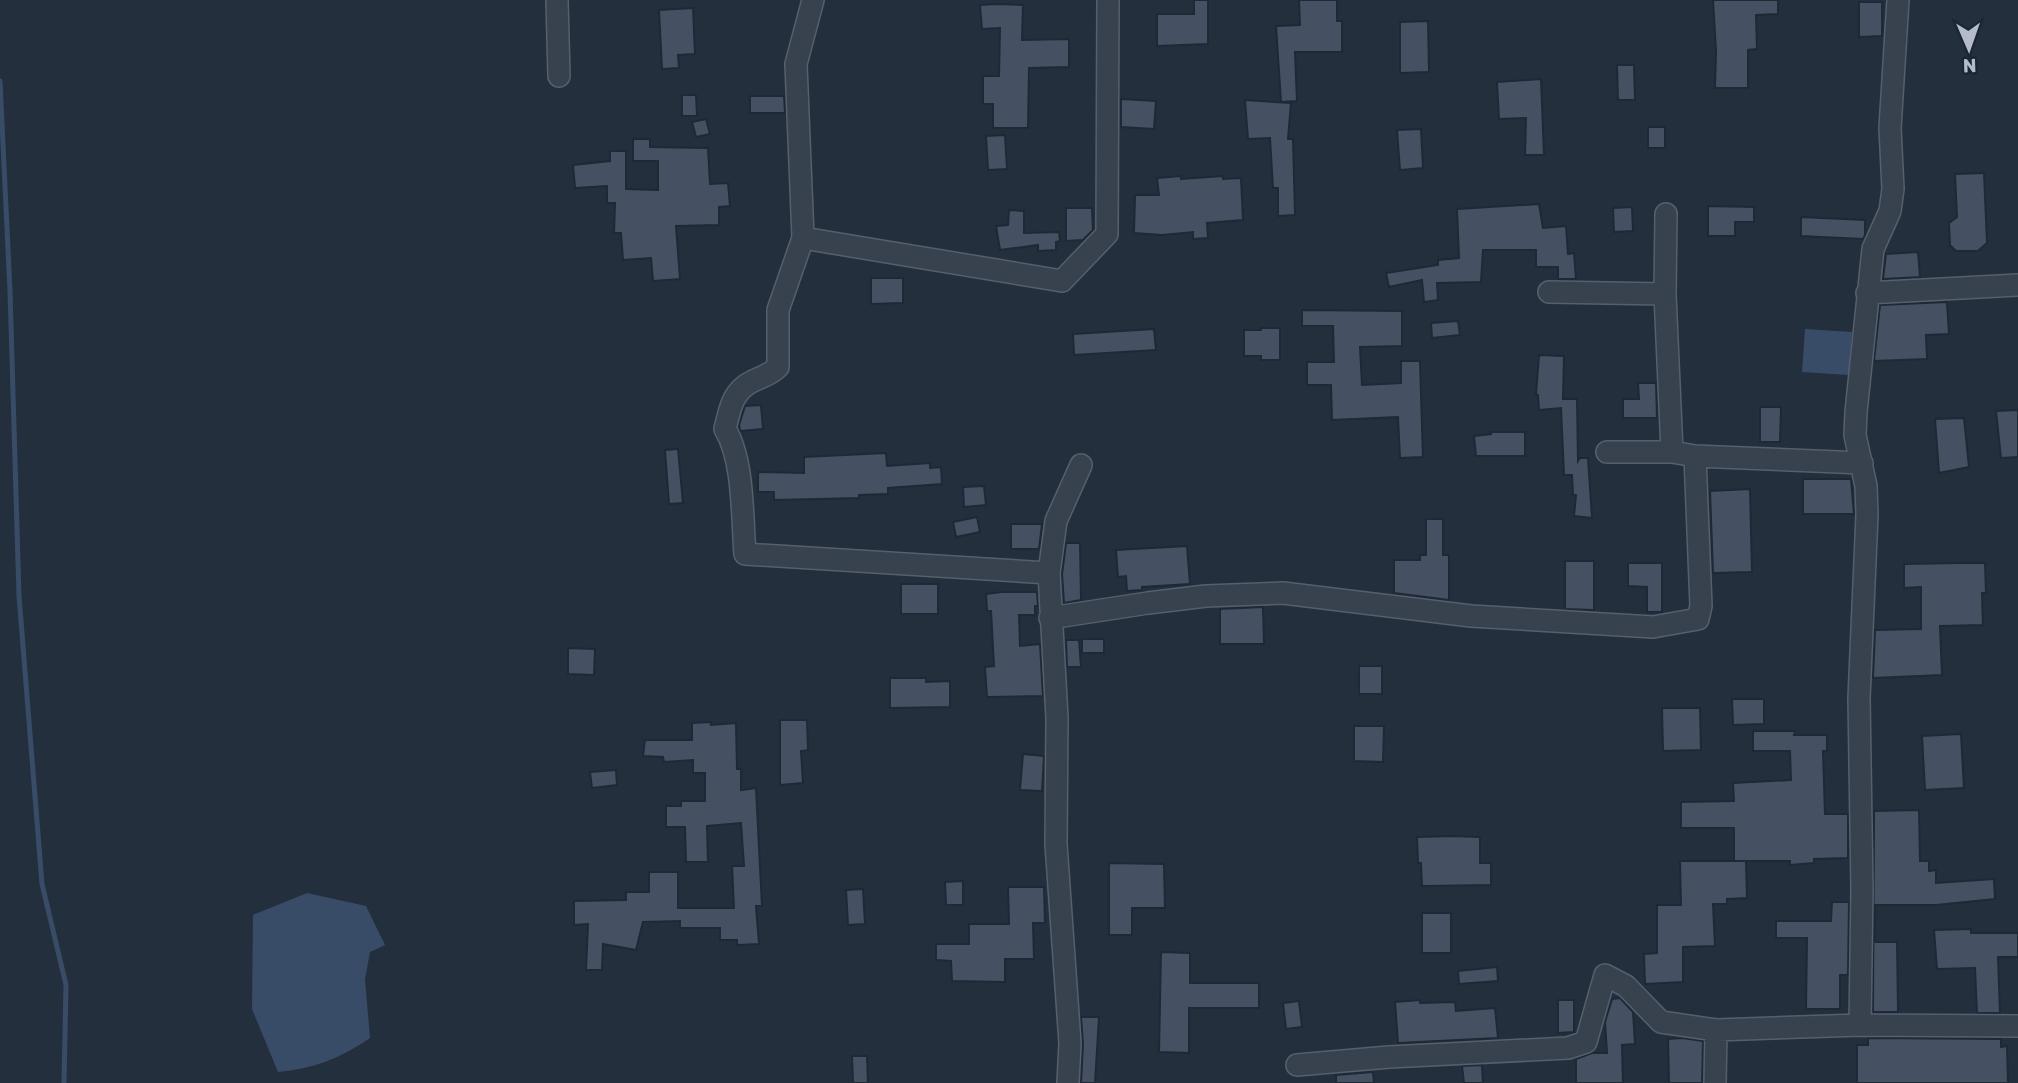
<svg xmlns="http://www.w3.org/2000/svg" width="2018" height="1083" font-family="Rubik,sans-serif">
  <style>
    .water { fill: #394c67 }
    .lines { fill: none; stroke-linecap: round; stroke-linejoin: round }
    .stream { stroke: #394c67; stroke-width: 5 }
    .building { fill: #455162; stroke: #1f2835; stroke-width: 2 }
    .minor-casing { stroke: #565f6c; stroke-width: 24 }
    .minor { stroke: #38414e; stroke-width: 21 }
  </style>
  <rect width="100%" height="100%" fill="#242f3e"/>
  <!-- water -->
  <path class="water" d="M 1805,329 L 1852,332 L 1849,375 L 1802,372 Z
    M 307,893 L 366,906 L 385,945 L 370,952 L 365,979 L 370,1038 C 342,1058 312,1069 278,1072 L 252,1009 L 253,915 Z"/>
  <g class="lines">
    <!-- stream -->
    <path class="stream" d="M 0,81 L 10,291 L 19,596 L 42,884 L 66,985 L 64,1083"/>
  </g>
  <!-- building -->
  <path class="building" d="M 1194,0 L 1208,0 L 1208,44 L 1157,46 L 1157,14 L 1194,14 Z
    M 1299,0 L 1337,0 L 1337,21 L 1342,21 L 1342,52 L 1295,52 L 1297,101 L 1281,102 L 1276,26 L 1300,25 Z
    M 1713,0 L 1778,0 L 1778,14 L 1756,15 L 1757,49 L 1748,50 L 1748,88 L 1715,88 L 1716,51 Z
    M 1859,2 L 1882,2 L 1882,36 L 1859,37 Z
    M 996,4 L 1023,5 L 1022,40 L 1069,39 L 1069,67 L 1029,68 L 1028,128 L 993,128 L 993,104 L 983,104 L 983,76 L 999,76 L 1000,28 L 982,29 L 980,5 Z
    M 693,8 L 695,54 L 678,55 L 679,68 L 662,69 L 659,10 Z
    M 1428,21 L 1429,72 L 1400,73 L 1400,22 Z
    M 1617,65 L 1634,65 L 1635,100 L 1618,100 Z
    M 1541,79 L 1544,155 L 1525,155 L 1526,118 L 1499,119 L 1497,82 Z
    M 682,95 L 696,95 L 697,116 L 682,116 Z
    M 750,96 L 784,96 L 785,113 L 750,113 Z
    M 1121,99 L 1156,101 L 1154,129 L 1121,127 Z
    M 1245,100 L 1291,103 L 1288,139 L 1293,139 L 1295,215 L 1278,216 L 1278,188 L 1273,188 L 1270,138 L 1248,139 Z
    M 706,119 L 710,134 L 696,137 L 692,122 Z
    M 1648,127 L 1665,127 L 1665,148 L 1648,148 Z
    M 1421,129 L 1423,168 L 1400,170 L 1397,130 Z
    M 1005,135 L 1007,169 L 988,170 L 986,136 Z
    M 633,139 L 650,139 L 650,147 L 708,148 L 710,184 L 728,183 L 730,206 L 719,207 L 719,225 L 676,226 L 680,279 L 653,281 L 651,258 L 623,260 L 621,233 L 614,233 L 615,203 L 607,203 L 607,186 L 575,188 L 573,165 L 610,161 L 610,151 L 626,151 L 626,189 L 658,190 L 658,161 L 633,161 Z
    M 1984,173 L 1987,243 L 1978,251 L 1956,251 L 1950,245 L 1949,223 L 1957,217 L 1955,174 Z
    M 1181,176 L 1181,179 L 1223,176 L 1223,179 L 1241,178 L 1243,220 L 1207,223 L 1208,238 L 1193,239 L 1193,232 L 1162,235 L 1134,233 L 1135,195 L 1159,195 L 1157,178 Z
    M 1539,204 L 1543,228 L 1566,226 L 1568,254 L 1574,253 L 1576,279 L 1558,279 L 1558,267 L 1536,267 L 1536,250 L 1483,250 L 1481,282 L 1437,283 L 1438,300 L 1424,302 L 1422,280 L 1389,287 L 1386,273 L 1438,265 L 1438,260 L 1459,258 L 1457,209 Z
    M 1708,206 L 1754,207 L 1754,222 L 1735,222 L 1735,236 L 1708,236 Z
    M 1632,207 L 1633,231 L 1614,232 L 1613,208 Z
    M 1066,208 L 1092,208 L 1093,230 L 1083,240 L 1066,241 Z
    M 1009,210 L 1024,211 L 1024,233 L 1059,232 L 1060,241 L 1056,242 L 1056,250 L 1038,251 L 1038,245 L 1000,250 L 996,226 L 1008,225 Z
    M 1801,217 L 1865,220 L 1865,235 L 1863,239 L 1801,236 Z
    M 1918,252 L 1920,277 L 1883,279 L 1886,254 Z
    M 871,278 L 903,278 L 903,303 L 871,304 Z
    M 1947,302 L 1949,334 L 1926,335 L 1927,359 L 1874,361 L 1880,305 Z
    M 1302,310 L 1402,311 L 1402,346 L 1360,347 L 1362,385 L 1401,383 L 1401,361 L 1420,361 L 1423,457 L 1400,458 L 1398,417 L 1332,420 L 1331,385 L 1307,385 L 1307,362 L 1334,362 L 1333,326 L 1302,326 Z
    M 1458,321 L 1460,335 L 1432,338 L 1431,323 Z
    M 1261,328 L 1280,328 L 1280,360 L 1261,360 L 1261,356 L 1244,356 L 1244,330 L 1261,330 Z
    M 1154,329 L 1156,350 L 1074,355 L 1073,334 Z
    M 1539,355 L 1564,356 L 1563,399 L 1577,399 L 1578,461 L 1580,458 L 1588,458 L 1592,518 L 1574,516 L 1576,495 L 1573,495 L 1572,475 L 1564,475 L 1561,408 L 1539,410 L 1538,395 L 1536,395 Z
    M 1638,383 L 1656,383 L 1657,418 L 1623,418 L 1623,399 L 1639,399 Z
    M 761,405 L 763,429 L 740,431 L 739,425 L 745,406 Z
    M 1760,407 L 1781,407 L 1780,442 L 1760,442 Z
    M 2018,410 L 2018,457 L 2001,458 L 1996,411 Z
    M 1964,418 L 1969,467 L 1939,473 L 1935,419 Z
    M 1491,432 L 1525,432 L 1525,456 L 1476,456 L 1474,436 L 1491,434 Z
    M 678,449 L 683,503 L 669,504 L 665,450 Z
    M 886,453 L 887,466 L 930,463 L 930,468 L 941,467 L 942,484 L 888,488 L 888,494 L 859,495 L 859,498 L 774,500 L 774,492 L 758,492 L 758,472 L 804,473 L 804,457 Z
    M 1803,479 L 1851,479 L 1854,514 L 1803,514 Z
    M 984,486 L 986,505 L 964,507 L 963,487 Z
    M 1750,489 L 1752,572 L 1713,573 L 1710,491 Z
    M 977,517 L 980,532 L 956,537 L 953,522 Z
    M 1426,519 L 1443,519 L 1443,555 L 1449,555 L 1449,600 L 1394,593 L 1394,560 L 1420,560 L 1420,555 L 1426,555 Z
    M 1011,524 L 1042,524 L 1039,549 L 1011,549 Z
    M 1066,543 L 1080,543 L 1081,600 L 1064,603 L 1062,574 Z
    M 1187,546 L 1190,584 L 1142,587 L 1142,590 L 1127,591 L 1126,576 L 1118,577 L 1116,550 Z
    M 1565,561 L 1594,561 L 1594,610 L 1565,609 Z
    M 1628,563 L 1662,563 L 1662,612 L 1647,612 L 1647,587 L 1628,586 Z
    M 1961,563 L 1985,563 L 1986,593 L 1982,593 L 1983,625 L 1940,626 L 1942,675 L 1873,678 L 1875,630 L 1921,629 L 1921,587 L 1904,588 L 1904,564 Z
    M 901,584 L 938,584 L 938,614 L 901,614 Z
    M 1001,592 L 1037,592 L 1038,606 L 1035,606 L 1035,615 L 1019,615 L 1020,646 L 1040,644 L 1043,696 L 987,697 L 985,667 L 994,666 L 991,611 L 987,611 L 986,594 Z
    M 1263,607 L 1264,644 L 1220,644 L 1220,609 Z
    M 1082,639 L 1104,639 L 1104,653 L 1082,653 Z
    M 1066,640 L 1079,640 L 1081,667 L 1067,667 Z
    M 568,648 L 595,649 L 594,675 L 568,674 Z
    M 1359,666 L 1382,666 L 1382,694 L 1359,694 Z
    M 890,678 L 926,678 L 926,682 L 950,681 L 950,707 L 890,708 Z
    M 1732,699 L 1764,699 L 1764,724 L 1733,725 Z
    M 1662,708 L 1700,708 L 1701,750 L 1663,751 Z
    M 780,720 L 807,720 L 808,750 L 801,751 L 803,783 L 780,785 Z
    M 711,722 L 711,725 L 736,723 L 737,769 L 741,769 L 741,790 L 756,788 L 762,906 L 756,906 L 759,944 L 737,945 L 737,940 L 720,940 L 720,928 L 680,928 L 680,921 L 643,922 L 636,950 L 603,944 L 602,970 L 586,970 L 588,924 L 574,925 L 574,901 L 626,900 L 626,892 L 649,892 L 649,872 L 678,872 L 678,908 L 734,908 L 732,866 L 744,866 L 741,823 L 707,826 L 708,862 L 686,862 L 685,827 L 666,827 L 666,806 L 681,806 L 681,801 L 705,801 L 705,773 L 693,773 L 693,760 L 664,762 L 663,757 L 643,756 L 645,740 L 692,740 L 692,723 Z
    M 1354,726 L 1384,726 L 1383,762 L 1354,761 Z
    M 1753,731 L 1795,731 L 1794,735 L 1827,735 L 1827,751 L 1823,751 L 1825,814 L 1848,814 L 1848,858 L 1814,859 L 1814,863 L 1790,865 L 1790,861 L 1734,861 L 1734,828 L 1681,828 L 1681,802 L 1734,801 L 1733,783 L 1791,780 L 1790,751 L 1753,751 Z
    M 1961,734 L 1964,788 L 1925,790 L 1922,736 Z
    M 1023,754 L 1044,756 L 1042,791 L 1020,790 Z
    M 616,770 L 617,785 L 592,788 L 590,772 Z
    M 1919,810 L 1920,861 L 1929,861 L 1929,871 L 1936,870 L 1936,883 L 1994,879 L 1995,899 L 1936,905 L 1875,905 L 1875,942 L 1897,942 L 1898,1012 L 1873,1012 L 1874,811 Z
    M 1451,836 L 1480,837 L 1480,863 L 1491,863 L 1491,885 L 1422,886 L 1421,863 L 1418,863 L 1417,837 Z
    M 1680,861 L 1746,861 L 1747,898 L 1727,899 L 1727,904 L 1713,904 L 1715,946 L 1683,947 L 1683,982 L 1645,984 L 1644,954 L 1657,953 L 1657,905 L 1681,905 Z
    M 1109,863 L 1164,864 L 1165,908 L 1132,908 L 1132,935 L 1109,935 Z
    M 963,881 L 963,905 L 946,905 L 945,882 Z
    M 1008,887 L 1044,887 L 1045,923 L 1033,923 L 1034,959 L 1005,959 L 1005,982 L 952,981 L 951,961 L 936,960 L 936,944 L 969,944 L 969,924 L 1009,924 Z
    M 863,889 L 865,924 L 848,925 L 846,890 Z
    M 1832,902 L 1849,902 L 1848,975 L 1840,975 L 1840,1009 L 1806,1009 L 1807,938 L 1776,938 L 1776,921 L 1831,921 Z
    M 1422,913 L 1451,913 L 1451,953 L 1422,953 Z
    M 1971,929 L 1971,933 L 2018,933 L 2018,957 L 1998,957 L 2000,1013 L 1977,1013 L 1975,968 L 1937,969 L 1934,930 Z
    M 1161,952 L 1190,953 L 1190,983 L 1259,983 L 1259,1008 L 1189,1008 L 1189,1053 L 1159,1052 Z
    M 1497,967 L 1498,981 L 1459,984 L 1458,971 Z
    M 1620,998 L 1633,1012 L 1635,1044 L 1622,1045 L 1623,1083 L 1576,1083 L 1576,1059 L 1592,1053 L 1607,1053 L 1605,1022 L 1612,999 Z
    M 1420,1000 L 1420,1003 L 1455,1002 L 1456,1011 L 1495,1008 L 1498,1038 L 1398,1043 L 1395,1002 Z
    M 1558,1000 L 1574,1000 L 1574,1032 L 1558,1033 Z
    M 1299,1001 L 1302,1027 L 1286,1029 L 1283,1003 Z
    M 1081,1017 L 1099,1017 L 1095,1083 L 1081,1083 L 1083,1044 Z
    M 1682,1038 L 1703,1041 L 1702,1083 L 1669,1083 L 1668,1039 Z
    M 1868,1038 L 2001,1039 L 2001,1047 L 2007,1046 L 2008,1083 L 1857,1083 L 1857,1045 L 1868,1045 Z
    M 852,1056 L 867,1056 L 868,1083 L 853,1083 Z
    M 1482,1065 L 1483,1083 L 1464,1083 L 1462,1066 Z
    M 1373,1072 L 1374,1083 L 1336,1083 L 1336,1075 Z"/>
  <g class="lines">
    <defs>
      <path id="minor" d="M 557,0 L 559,76
        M 813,0 L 796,64 L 803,238 L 778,310 L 778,367 C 771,374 762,377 753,381 C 732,391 730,409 725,429 C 744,460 742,517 745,554 L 1049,573
        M 1666,214 L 1665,294 L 1672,452
        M 803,238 L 1062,281 L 1107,234 L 1108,0
        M 1549,292 L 1665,294
        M 1867,293 L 2018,285
        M 1607,452 L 1672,452 L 1695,456 L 1862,463
        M 1050,618 L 1148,603 L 1206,596 L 1283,593 L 1471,616 L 1653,627 L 1698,619 L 1701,606 L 1695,456
        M 1860,1025 L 1862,889 L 1859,698 L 1867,515 L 1866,486 L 1855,435 L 1856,412 L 1873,249 L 1890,211 L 1893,189 L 1890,128 L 1898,0
        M 1297,1065 L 1389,1057 L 1568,1048 L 1586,1042 L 1605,975 L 1626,986 L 1661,1022 L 1716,1030 L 1860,1025 L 2018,1026
        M 1068,1083 L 1070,1043 L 1056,844 L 1057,718 L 1049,573 L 1056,521 L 1081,465
        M 1715,1083 L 1716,1030"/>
    </defs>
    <!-- minor casing -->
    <use href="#minor" class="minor-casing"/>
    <!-- minor -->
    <use href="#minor" class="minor"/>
  </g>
  <!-- north arrow -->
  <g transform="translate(1969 49) rotate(178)" stroke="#1d2633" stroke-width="5" paint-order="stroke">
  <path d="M0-5L12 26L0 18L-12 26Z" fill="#b4bcc9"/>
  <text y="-10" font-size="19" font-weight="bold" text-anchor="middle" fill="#b4bcc9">N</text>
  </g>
</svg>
